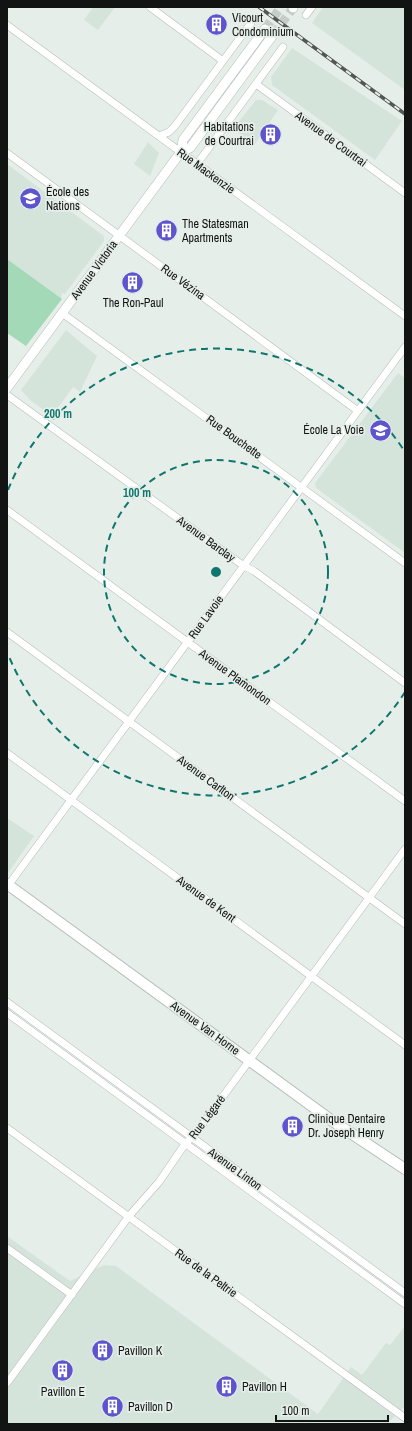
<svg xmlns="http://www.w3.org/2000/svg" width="412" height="1431" font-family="'Archivo Narrow',sans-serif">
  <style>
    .built { fill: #d5e4da }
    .green { fill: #a3d9b7 }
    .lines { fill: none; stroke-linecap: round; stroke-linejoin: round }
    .tertiary-tunnel { stroke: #c6cdc9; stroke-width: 9; stroke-dasharray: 9 4.5; stroke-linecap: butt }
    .minor-casing { stroke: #b5bdb8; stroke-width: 8 }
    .tertiary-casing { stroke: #b5bdb8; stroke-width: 10 }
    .secondary-casing { stroke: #b5bdb8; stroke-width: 12 }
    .minor { stroke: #fff; stroke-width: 7 }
    .tertiary { stroke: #fff; stroke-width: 9 }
    .secondary { stroke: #fff; stroke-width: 10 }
    .rail-casing { stroke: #535654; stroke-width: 3.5 }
    .rail { stroke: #e6eee9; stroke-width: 2; stroke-dasharray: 6; stroke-linecap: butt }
    .ring { fill: none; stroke: #0f766e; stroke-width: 2; stroke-dasharray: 7 5 }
    .labels { text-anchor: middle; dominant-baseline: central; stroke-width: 3.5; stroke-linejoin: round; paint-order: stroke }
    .poi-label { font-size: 12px; fill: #121413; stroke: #e6eee9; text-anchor: start }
    .street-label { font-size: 12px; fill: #121413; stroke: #e6eee9 }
    .centre { fill: #0f766e; stroke: #e6eee9; stroke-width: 2 }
    .ring-label { font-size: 12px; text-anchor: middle; font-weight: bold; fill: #0f766e; stroke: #e6eee9; stroke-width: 3.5; stroke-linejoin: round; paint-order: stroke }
  </style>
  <rect width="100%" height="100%" fill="#e6eee9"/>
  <!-- built -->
  <path class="built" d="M 93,7 L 115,7 L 98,30 L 84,20 Z
    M 323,7 L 405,7 L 405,90 L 312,23 Z
    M 292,48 L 402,121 L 375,160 L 272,85 L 271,77 Z
    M 256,100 L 262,100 L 278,110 L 255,144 L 233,129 Z
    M 148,142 L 159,153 L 150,176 L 134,164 Z
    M 7,164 L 104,236 L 104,241 L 65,294 L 63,293 L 61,296 L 62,299 L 7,259 Z
    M 66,330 L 97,356 L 80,392 L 73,387 L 52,416 L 30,400 L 21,390 Z
    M 398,373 L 405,378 L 405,553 L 316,488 L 315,483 Z
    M 7,818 L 34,836 L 8,873 L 7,873 Z
    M 7,1236 L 70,1281 L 104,1265 L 116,1266 L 318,1414 L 351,1367 L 362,1375 L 386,1343 L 390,1345 L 405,1326 L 405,1406 L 387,1424 L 7,1424 Z"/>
  <!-- green -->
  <path class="green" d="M 7,259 L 62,299 L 26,346 L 7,333 Z"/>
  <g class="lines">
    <!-- tertiary-tunnel -->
    <path class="tertiary-tunnel" d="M 265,29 L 281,7
      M 273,35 L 293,8"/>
    <defs>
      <path id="minor" d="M 150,7 L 223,61
        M 306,15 L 312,7
        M 7,25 L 405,316
        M 256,84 L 405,193
        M 159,136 L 169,132 L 175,126 L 251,23
        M 7,153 L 358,411
        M 197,164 L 283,47
        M 62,313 L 405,563
        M 7,395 L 244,566 L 254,571 L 405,683
        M 7,510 L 405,801
        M 7,632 L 405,924
        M 7,753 L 405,1045
        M 7,887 L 405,347
        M 7,1002 L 405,1293
        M 7,1013 L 405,1304
        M 7,1128 L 405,1418
        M 7,1248 L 72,1295
        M 7,1383 L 129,1216 L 159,1182 L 185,1144 L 196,1133 L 405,849"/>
      <path id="tertiary" d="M 293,8 L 293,7
        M 181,152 L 190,148 L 273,35
        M 7,388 L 172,164 L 181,152 L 183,140 L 265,29"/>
      <path id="secondary" d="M 7,884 L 331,1120 L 405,1169"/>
    </defs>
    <!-- minor casing -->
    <use href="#minor" class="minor-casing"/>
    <!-- tertiary casing -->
    <use href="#tertiary" class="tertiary-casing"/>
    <!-- secondary casing -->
    <use href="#secondary" class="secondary-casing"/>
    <!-- minor -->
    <use href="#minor" class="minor"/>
    <!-- tertiary -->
    <use href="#tertiary" class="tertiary"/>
    <!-- secondary -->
    <use href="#secondary" class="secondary"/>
    <defs>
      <path id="rail" d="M 259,7 L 405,114"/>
    </defs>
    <!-- rail casing -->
    <use href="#rail" class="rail-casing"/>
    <!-- rail -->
    <use href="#rail" class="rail"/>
  </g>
  <!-- distance rings -->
  <g class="ring">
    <circle cx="216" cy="572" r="112"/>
    <path d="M405 692A224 224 0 0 1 8 654M8 490A224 224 0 0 1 405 452"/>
  </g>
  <!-- icons -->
  <defs>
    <symbol id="building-disc" viewBox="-11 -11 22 22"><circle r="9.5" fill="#5e55ce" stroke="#e6eee9"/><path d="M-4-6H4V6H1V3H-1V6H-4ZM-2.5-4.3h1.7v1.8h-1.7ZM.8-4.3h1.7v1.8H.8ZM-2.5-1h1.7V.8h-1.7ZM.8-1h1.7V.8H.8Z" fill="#fff"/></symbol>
    <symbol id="school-disc" viewBox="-11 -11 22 22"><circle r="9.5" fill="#5e55ce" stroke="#e6eee9"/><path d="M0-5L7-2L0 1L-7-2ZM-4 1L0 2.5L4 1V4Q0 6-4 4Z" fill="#fff"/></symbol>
  </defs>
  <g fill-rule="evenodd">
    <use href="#building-disc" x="204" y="12" width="25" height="25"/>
    <use href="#building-disc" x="258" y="122" width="25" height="25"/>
    <use href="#school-disc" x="18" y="186" width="25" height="25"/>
    <use href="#building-disc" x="154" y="218" width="25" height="25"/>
    <use href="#building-disc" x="120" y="270" width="25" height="25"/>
    <use href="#school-disc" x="368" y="418" width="25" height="25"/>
    <use href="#building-disc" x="280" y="1114" width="25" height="25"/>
    <use href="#building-disc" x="90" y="1338" width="25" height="25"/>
    <use href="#building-disc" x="50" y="1358" width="25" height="25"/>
    <use href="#building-disc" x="214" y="1374" width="25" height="25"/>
    <use href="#building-disc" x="100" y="1394" width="25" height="25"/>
  </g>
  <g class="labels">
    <!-- poi labels -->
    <g class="poi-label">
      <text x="232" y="18">Vicourt<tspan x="232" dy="14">Condominium</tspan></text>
      <text x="254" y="127" text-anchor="end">Habitations<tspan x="254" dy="14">de Courtrai</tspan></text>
      <text x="46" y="192">École des<tspan x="46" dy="14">Nations</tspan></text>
      <text x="182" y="224">The Statesman<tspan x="182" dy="14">Apartments</tspan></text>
      <text x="133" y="303" text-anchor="middle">The Ron-Paul</text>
      <text x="364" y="430" text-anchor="end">École La Voie</text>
      <text x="308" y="1119">Clinique Dentaire<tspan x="308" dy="14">Dr. Joseph Henry</tspan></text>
      <text x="118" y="1351">Pavillon K</text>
      <text x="242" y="1387">Pavillon H</text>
      <text x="63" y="1392" text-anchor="middle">Pavillon E</text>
      <text x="128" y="1407">Pavillon D</text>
    </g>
    <!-- street labels -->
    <g class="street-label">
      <text transform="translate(331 139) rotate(36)">Avenue de Courtrai</text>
      <text transform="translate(206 171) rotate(36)">Rue Mackenzie</text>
      <text transform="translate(94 270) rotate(-54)">Avenue Victoria</text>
      <text transform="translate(183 282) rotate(36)">Rue Vézina</text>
      <text transform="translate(234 437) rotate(36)">Rue Bouchette</text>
      <text transform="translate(206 539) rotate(36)">Avenue Barclay</text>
      <text transform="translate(206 617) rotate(-54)">Rue Lavoie</text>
      <text transform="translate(235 677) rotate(36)">Avenue Plamondon</text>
      <text transform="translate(206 778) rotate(36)">Avenue Carlton</text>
      <text transform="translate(206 899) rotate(36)">Avenue de Kent</text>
      <text transform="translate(205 1028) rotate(36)">Avenue Van Horne</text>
      <text transform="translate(207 1117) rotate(-53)">Rue Légaré</text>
      <text transform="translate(235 1169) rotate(36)">Avenue Linton</text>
      <text transform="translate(206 1273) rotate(36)">Rue de la Peltrie</text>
    </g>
  </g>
  <circle cx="216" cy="572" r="6" class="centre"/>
  <g class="ring-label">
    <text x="58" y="418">200 m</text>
    <text x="137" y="497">100 m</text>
  </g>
  <!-- border -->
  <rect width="412" height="1431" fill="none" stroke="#121413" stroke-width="16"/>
  <!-- scale -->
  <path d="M276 1415v6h112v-6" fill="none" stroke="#121413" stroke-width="2"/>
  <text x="282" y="1415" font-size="12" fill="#121413" stroke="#e6eee9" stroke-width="3" paint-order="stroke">100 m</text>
</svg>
